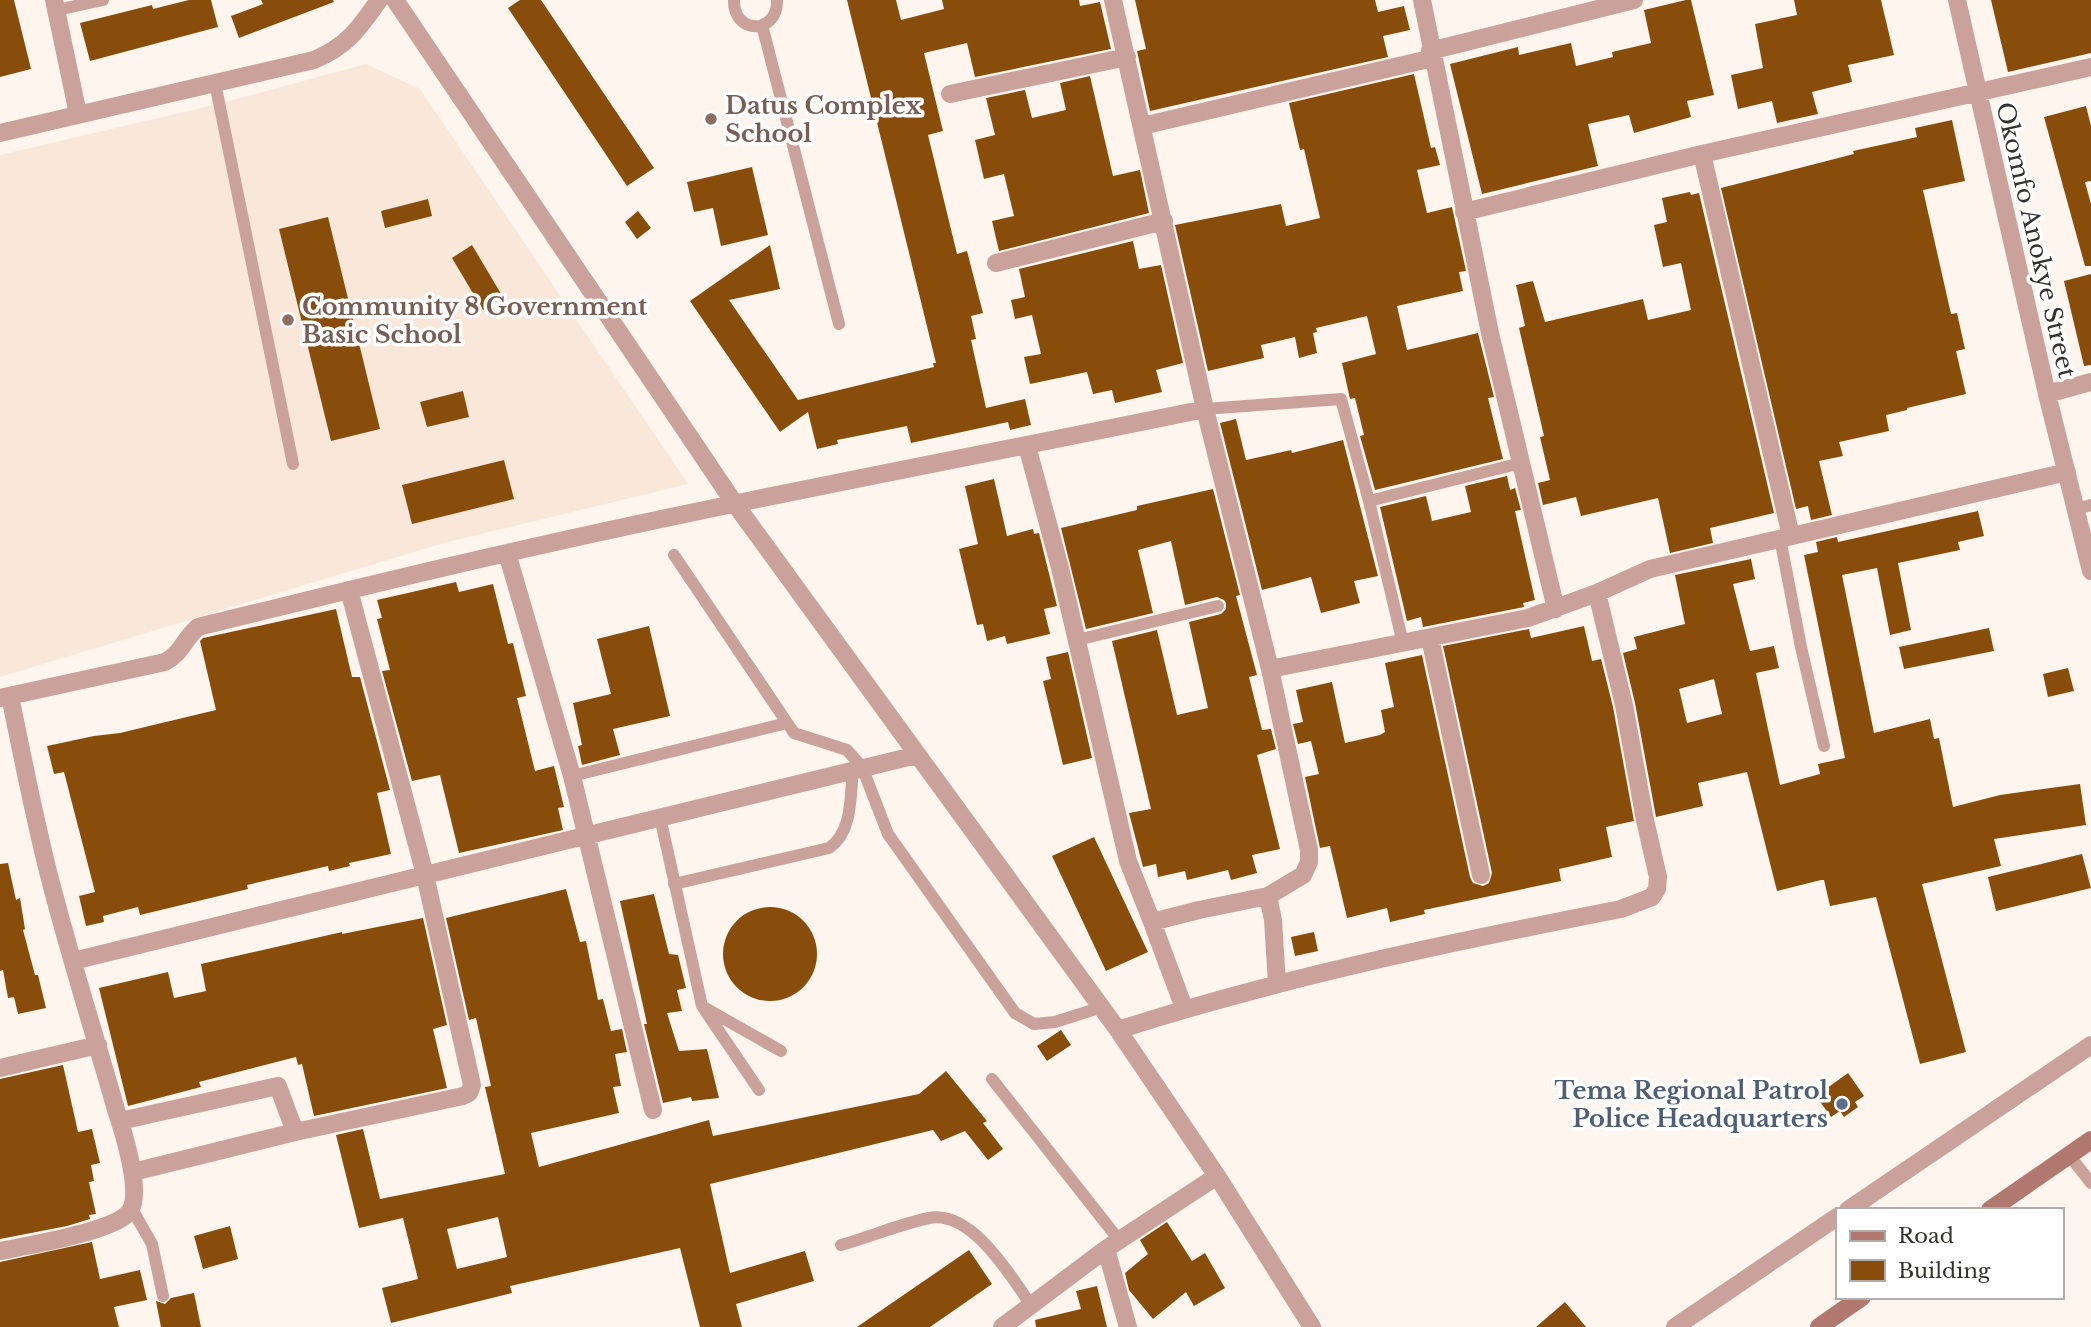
<svg xmlns="http://www.w3.org/2000/svg" width="2091" height="1327" font-family="'Libre Baskerville',serif">
  <style>
    .built { fill: #f9e7da }
    .building { fill: #884d0b; fill-rule: evenodd }
    .lines { fill: none; stroke-linecap: round; stroke-linejoin: round }
    .service { stroke: #caa29b; stroke-width: 12 }
    .minor { stroke: #caa29b; stroke-width: 18 }
    .tertiary { stroke: #caa29b; stroke-width: 18 }
    .secondary { stroke: #b1786f; stroke-width: 18 }
    .education-dot { fill: #8d6e63; stroke: #fff; stroke-width: 2.5 }
    .service-dot { fill: #5c6f8a; stroke: #fff; stroke-width: 2.5 }
    .labels { text-anchor: middle; dominant-baseline: central; stroke-width: 7; stroke-linejoin: round; paint-order: stroke }
    .education-label { font-size: 24px; font-weight: bold; fill: #785e54; stroke: #fff; text-anchor: start }
    .street-label { font-size: 24px; fill: #35312e; stroke: #fff }
    .service-label { font-size: 24px; font-weight: bold; fill: #4e5e75; stroke: #fff; text-anchor: end }
  </style>
  <rect width="100%" height="100%" fill="#fef5ee"/>
  <!-- built -->
  <path class="built" d="M 366,64 L 420,89 L 688,484 L 444,543 L 0,677 L 0,155 L 214,105 Z"/>
  <!-- building -->
  <path class="building" d="M 0,0 L 14,0 L 31,69 L 0,77 Z
    M 189,0 L 211,0 L 218,27 L 90,61 L 80,23 L 152,5 L 153,9 Z
    M 261,0 L 333,0 L 334,2 L 239,38 L 231,16 L 263,4 Z
    M 520,0 L 541,0 L 654,168 L 627,186 L 508,8 Z
    M 847,0 L 896,0 L 901,20 L 944,9 L 942,0 L 1079,0 L 1080,6 L 1100,2 L 1111,49 L 975,77 L 967,43 L 924,53 L 943,131 L 928,135 L 957,254 L 967,251 L 983,313 L 971,316 L 976,339 L 971,340 L 986,408 L 1025,399 L 1031,425 L 1010,430 L 1008,422 L 911,443 L 907,426 L 837,440 L 838,444 L 817,449 L 808,412 L 780,432 L 690,301 L 770,245 L 780,289 L 729,300 L 798,400 L 934,367 L 933,363 L 936,363 Z
    M 1135,0 L 1375,0 L 1378,12 L 1404,6 L 1410,30 L 1383,36 L 1388,57 L 1150,111 L 1137,51 L 1146,49 Z
    M 1686,0 L 1691,0 L 1714,95 L 1687,101 L 1691,117 L 1634,133 L 1629,115 L 1588,124 L 1598,166 L 1482,194 L 1450,64 L 1518,47 L 1519,55 L 1571,43 L 1576,66 L 1613,57 L 1612,52 L 1651,43 L 1644,10 Z
    M 1794,0 L 1881,0 L 1894,55 L 1848,65 L 1852,82 L 1812,92 L 1818,114 L 1777,123 L 1772,101 L 1738,109 L 1731,75 L 1763,68 L 1755,24 L 1797,15 Z
    M 1991,0 L 2091,0 L 2091,53 L 2008,72 Z
    M 1414,74 L 1431,148 L 1435,147 L 1440,165 L 1417,170 L 1427,213 L 1452,207 L 1466,271 L 1459,272 L 1463,291 L 1397,306 L 1407,350 L 1478,333 L 1494,397 L 1488,398 L 1503,459 L 1375,490 L 1360,436 L 1364,435 L 1355,398 L 1350,399 L 1342,363 L 1376,354 L 1367,316 L 1316,328 L 1317,332 L 1313,333 L 1317,353 L 1299,358 L 1295,337 L 1261,345 L 1264,358 L 1208,371 L 1175,225 L 1281,204 L 1286,226 L 1320,218 L 1304,149 L 1300,150 L 1289,103 Z
    M 1090,76 L 1113,176 L 1140,170 L 1149,213 L 999,251 L 992,221 L 1014,216 L 1004,174 L 984,179 L 975,140 L 995,135 L 986,98 L 1025,90 L 1032,118 L 1066,110 L 1060,83 Z
    M 2086,106 L 2091,126 L 2091,181 L 2085,182 L 2091,204 L 2091,266 L 2085,266 L 2044,117 Z
    M 1952,120 L 1965,181 L 1923,190 L 1951,314 L 1957,313 L 1965,349 L 1956,351 L 1966,394 L 1907,408 L 1907,410 L 1886,415 L 1889,431 L 1839,442 L 1843,456 L 1819,461 L 1832,515 L 1811,520 L 1808,506 L 1796,509 L 1721,188 L 1854,154 L 1853,151 L 1917,137 L 1915,128 Z
    M 752,167 L 768,235 L 721,246 L 713,208 L 694,212 L 687,182 Z
    M 1690,192 L 1691,195 L 1699,193 L 1774,513 L 1710,528 L 1713,543 L 1670,553 L 1658,498 L 1581,516 L 1576,497 L 1543,505 L 1538,483 L 1550,480 L 1540,437 L 1544,436 L 1519,328 L 1525,326 L 1516,285 L 1533,281 L 1545,322 L 1643,299 L 1648,320 L 1691,310 L 1681,263 L 1663,267 L 1654,225 L 1667,222 L 1662,198 Z
    M 428,199 L 432,216 L 385,228 L 381,211 Z
    M 638,211 L 651,228 L 637,239 L 625,222 Z
    M 328,217 L 380,429 L 331,441 L 279,229 Z
    M 1133,241 L 1139,269 L 1161,265 L 1183,363 L 1156,370 L 1162,392 L 1115,403 L 1112,390 L 1093,394 L 1087,372 L 1030,384 L 1024,357 L 1041,354 L 1032,315 L 1015,319 L 1011,300 L 1025,297 L 1019,269 Z
    M 472,245 L 503,297 L 483,310 L 452,258 Z
    M 2091,274 L 2091,365 L 2084,366 L 2064,281 Z
    M 463,391 L 469,417 L 427,427 L 420,402 Z
    M 1236,419 L 1246,460 L 1291,450 L 1292,453 L 1343,440 L 1378,576 L 1354,581 L 1360,603 L 1321,613 L 1311,577 L 1262,590 L 1220,423 Z
    M 504,460 L 514,499 L 412,524 L 402,485 Z
    M 1507,476 L 1510,490 L 1515,488 L 1521,510 L 1515,511 L 1535,600 L 1523,603 L 1524,607 L 1423,627 L 1421,617 L 1407,621 L 1380,507 L 1426,496 L 1432,521 L 1471,512 L 1465,486 Z
    M 994,479 L 1007,536 L 1033,529 L 1034,534 L 1039,533 L 1057,606 L 1044,609 L 1050,634 L 1007,644 L 1005,636 L 987,641 L 983,624 L 977,625 L 959,549 L 978,544 L 965,486 Z
    M 1213,489 L 1240,595 L 1236,596 L 1257,675 L 1249,677 L 1262,730 L 1271,729 L 1276,749 L 1257,755 L 1280,849 L 1252,855 L 1257,873 L 1231,880 L 1228,870 L 1187,880 L 1185,871 L 1158,877 L 1156,864 L 1143,867 L 1129,813 L 1151,809 L 1112,641 L 1157,630 L 1177,715 L 1208,708 L 1189,622 L 1221,614 L 1226,609 L 1226,603 L 1224,600 L 1217,597 L 1185,605 L 1171,541 L 1138,550 L 1153,613 L 1086,629 L 1061,528 L 1137,510 L 1137,506 Z
    M 1978,511 L 1984,536 L 1958,542 L 1960,550 L 1898,563 L 1911,630 L 1890,635 L 1877,568 L 1842,575 L 1874,733 L 1930,719 L 1934,739 L 1939,738 L 1953,807 L 2000,795 L 2080,784 L 2086,825 L 1994,839 L 2001,866 L 1922,884 L 1966,1052 L 1920,1064 L 1876,897 L 1830,906 L 1824,880 L 1821,880 L 1777,891 L 1747,772 L 1698,783 L 1703,806 L 1656,817 L 1635,703 L 1623,653 L 1637,649 L 1634,637 L 1685,624 L 1675,575 L 1751,559 L 1755,579 L 1733,584 L 1750,651 L 1774,646 L 1779,668 L 1756,673 L 1780,785 L 1820,774 L 1818,764 L 1845,758 L 1804,555 L 1818,552 L 1816,542 L 1837,537 L 1838,542 ZM 1714,679 L 1722,714 L 1687,723 L 1679,689 Z
    M 456,582 L 459,592 L 493,584 L 508,644 L 513,643 L 526,696 L 517,698 L 535,771 L 554,766 L 564,807 L 558,808 L 563,830 L 459,853 L 440,775 L 412,781 L 382,671 L 390,670 L 377,619 L 382,618 L 377,600 Z
    M 336,609 L 352,677 L 360,677 L 390,790 L 377,793 L 391,854 L 349,863 L 350,866 L 329,871 L 328,866 L 247,885 L 248,889 L 140,915 L 138,907 L 103,916 L 104,922 L 86,926 L 79,896 L 95,892 L 64,772 L 54,774 L 47,746 L 94,736 L 120,733 L 216,710 L 200,641 L 203,638 Z
    M 649,626 L 670,716 L 613,729 L 620,755 L 582,765 L 578,746 L 582,745 L 573,703 L 611,694 L 597,639 Z
    M 1584,626 L 1592,661 L 1601,659 L 1613,707 L 1634,821 L 1606,827 L 1612,857 L 1559,869 L 1561,881 L 1424,910 L 1425,914 L 1390,922 L 1387,908 L 1347,918 L 1330,846 L 1320,848 L 1305,777 L 1319,774 L 1311,741 L 1298,744 L 1293,724 L 1303,722 L 1296,690 L 1332,682 L 1345,743 L 1380,735 L 1385,732 L 1381,710 L 1394,707 L 1385,663 L 1422,655 L 1470,877 L 1473,883 L 1483,886 L 1489,883 L 1492,873 L 1443,646 L 1529,629 L 1531,638 Z
    M 1989,628 L 1994,651 L 1904,669 L 1899,647 Z
    M 1068,652 L 1092,758 L 1063,765 L 1043,681 L 1051,679 L 1046,657 Z
    M 2068,668 L 2074,691 L 2048,697 L 2043,674 Z
    M 1094,837 L 1148,952 L 1106,971 L 1052,856 Z
    M 2082,854 L 2091,888 L 1996,911 L 1988,877 Z
    M 8,863 L 16,900 L 20,898 L 25,929 L 23,930 L 35,975 L 38,975 L 46,1008 L 18,1014 L 14,997 L 8,998 L 3,970 L 0,971 L 0,864 Z
    M 566,889 L 580,942 L 586,941 L 598,1000 L 603,999 L 611,1031 L 622,1029 L 627,1052 L 615,1054 L 621,1086 L 613,1087 L 619,1113 L 531,1133 L 539,1167 L 709,1120 L 713,1136 L 919,1094 L 946,1071 L 987,1121 L 983,1123 L 1003,1149 L 988,1160 L 965,1131 L 941,1141 L 933,1130 L 710,1184 L 730,1273 L 805,1251 L 814,1281 L 736,1304 L 742,1327 L 700,1327 L 680,1248 L 510,1286 L 512,1293 L 391,1323 L 382,1288 L 418,1279 L 403,1218 L 359,1228 L 336,1135 L 363,1129 L 380,1199 L 505,1174 L 485,1087 L 491,1086 L 476,1018 L 469,1020 L 446,918 ZM 498,1217 L 507,1257 L 457,1269 L 447,1229 Z
    M 654,894 L 669,954 L 678,955 L 686,988 L 677,990 L 682,1011 L 667,1013 L 679,1051 L 707,1049 L 719,1098 L 692,1101 L 691,1097 L 663,1103 L 644,1024 L 647,1024 L 620,901 Z
    M723 954a47 47 0 1 1 94 0a47 47 0 1 1-94 0Z
    M 423,918 L 447,1025 L 433,1029 L 447,1088 L 314,1116 L 302,1064 L 298,1065 L 296,1057 L 199,1082 L 201,1087 L 128,1106 L 99,988 L 168,972 L 174,998 L 206,991 L 201,964 L 342,932 L 342,934 Z
    M 1314,932 L 1318,951 L 1295,956 L 1291,937 Z
    M 1061,1030 L 1071,1045 L 1047,1061 L 1037,1046 Z
    M 63,1065 L 78,1132 L 92,1129 L 100,1163 L 91,1165 L 94,1181 L 89,1182 L 96,1214 L 89,1215 L 90,1219 L 67,1226 L 0,1239 L 0,1079 Z
    M 1848,1073 L 1864,1096 L 1855,1102 L 1858,1107 L 1844,1117 L 1840,1111 L 1831,1117 L 1816,1096 Z
    M 1167,1222 L 1192,1261 L 1205,1253 L 1225,1288 L 1194,1306 L 1186,1292 L 1153,1319 L 1129,1290 L 1125,1273 L 1148,1254 L 1140,1240 Z
    M 230,1226 L 238,1259 L 203,1269 L 194,1236 Z
    M 92,1242 L 100,1279 L 140,1270 L 147,1300 L 114,1307 L 119,1327 L 0,1327 L 0,1262 Z
    M 969,1250 L 992,1284 L 930,1327 L 857,1327 Z
    M 1097,1286 L 1107,1327 L 1036,1327 L 1035,1320 L 1081,1309 L 1076,1291 Z
    M 194,1293 L 201,1327 L 161,1327 L 156,1301 L 165,1304 L 171,1298 Z
    M 1565,1302 L 1586,1327 L 1536,1327 Z"/>
  <g class="lines">
    <!-- service -->
    <path class="service" d="M 734,0 C 733,35 778,35 777,0
      M 57,10 L 103,0
      M 762,25 L 839,324
      M 215,83 L 293,464
      M 1205,409 L 1341,399 L 1369,501 L 1403,643
      M 1369,501 L 1521,463
      M 2076,509 L 2091,505
      M 1780,538 L 1801,647 L 1824,746
      M 674,555 L 794,733 L 847,750 L 862,767 L 888,834 L 1015,1013 L 1034,1024 L 1055,1022 L 1102,1007
      M 1077,640 L 1218,606
      M 572,776 L 787,723
      M 660,817 L 702,1006 L 759,1090
      M 674,884 L 829,848 C 853,832 850,796 853,769
      M 705,1008 L 781,1051
      M 992,1079 L 1119,1240
      M 2069,1155 L 2091,1183
      M 132,1209 L 152,1244 L 163,1296
      M 841,1245 C 870,1237 900,1224 929,1218 C 972,1210 1010,1275 1031,1305"/>
    <!-- minor -->
    <path class="minor" d="M 54,0 L 78,114
      M 395,0 L 735,504 L 1118,1030 L 1217,1176 L 1312,1327
      M 1113,0 L 1205,409 L 1270,669 L 1528,618 L 1597,593
      M 1422,0 L 1490,333 L 1556,609
      M 1957,0 L 2047,394 L 2091,571
      M 1430,51 L 1634,0
      M 950,94 L 1127,57
      M 1142,126 L 1433,58
      M 1702,154 L 1791,536
      M 1464,212 L 1702,154 L 2091,67
      M 996,263 L 1164,221
      M 2047,394 L 2091,382
      M 1027,446 L 1060,568 L 1128,861 L 1152,922
      M 507,553 L 572,776 L 653,1110
      M 1430,638 L 1481,875
      M 0,698 L 165,662 C 183,652 183,640 198,627 C 301,602 404,576 507,553 C 738,500 972,457 1205,409
      M 1268,896 L 1273,920 L 1277,984
      M 73,961 L 917,755
      M 1184,1008 L 1152,922 L 1199,910 L 1268,896 L 1303,875 L 1309,862 L 1309,850 L 1270,669
      M 1118,1030 C 1283,977 1452,942 1621,909 L 1652,897 L 1657,889 L 1658,877 L 1645,820 L 1624,705 L 1597,593 L 1650,569 L 2067,472
      M 0,1068 L 98,1045
      M 120,1121 L 278,1086 L 295,1132 L 133,1172
      M 295,1132 L 463,1096 L 469,1093 L 472,1085 L 425,875 L 349,590
      M 1848,1210 L 2091,1045
      M 1106,1249 L 1128,1327
      M 0,1251 C 26,1246 117,1231 130,1211 C 142,1192 124,1134 117,1113 C 95,1036 71,960 51,883 C 35,822 23,759 10,696
      M 1002,1327 L 1106,1249 L 1217,1176
      M 1675,1327 L 1837,1217"/>
    <!-- tertiary -->
    <path class="tertiary" d="M 0,133 L 314,60 C 347,46 359,29 379,0"/>
    <!-- secondary -->
    <path class="secondary" d="M 1990,1210 L 2091,1140
      M 1819,1327 L 1862,1297"/>
  </g>
  <!-- markers -->
  <g class="education-dot">
    <circle cx="711" cy="119" r="7"/>
    <circle cx="288" cy="320" r="7"/>
  </g>
  <circle class="service-dot" cx="1842" cy="1104" r="7"/>
  <g class="labels">
    <!-- education labels -->
    <g class="education-label">
      <text x="725" y="105">Datus Complex<tspan x="725" dy="28">School</tspan></text>
      <text x="302" y="306">Community 8 Government<tspan x="302" dy="28">Basic School</tspan></text>
    </g>
    <!-- street labels -->
    <g class="street-label">
      <text transform="translate(2036 240) rotate(77)">Okomfo Anokye Street</text>
    </g>
    <!-- service labels -->
    <g class="service-label">
      <text x="1828" y="1090">Tema Regional Patrol<tspan x="1828" dy="28">Police Headquarters</tspan></text>
    </g>
  </g>
  <!-- legend -->
  <rect x="1836" y="1208" width="228" height="91" fill="#ffffff" stroke="#aeadab" stroke-width="2"/>
  <rect x="1850" y="1231" width="35" height="10" fill="#b1786f" stroke="#aeadab" stroke-width="2"/>
  <text x="1898" y="1243" font-size="21" fill="#35312e">Road</text>
  <rect x="1850" y="1260" width="35" height="21" fill="#884d0b" stroke="#aeadab" stroke-width="2"/>
  <text x="1898" y="1278" font-size="21" fill="#35312e">Building</text>
</svg>
